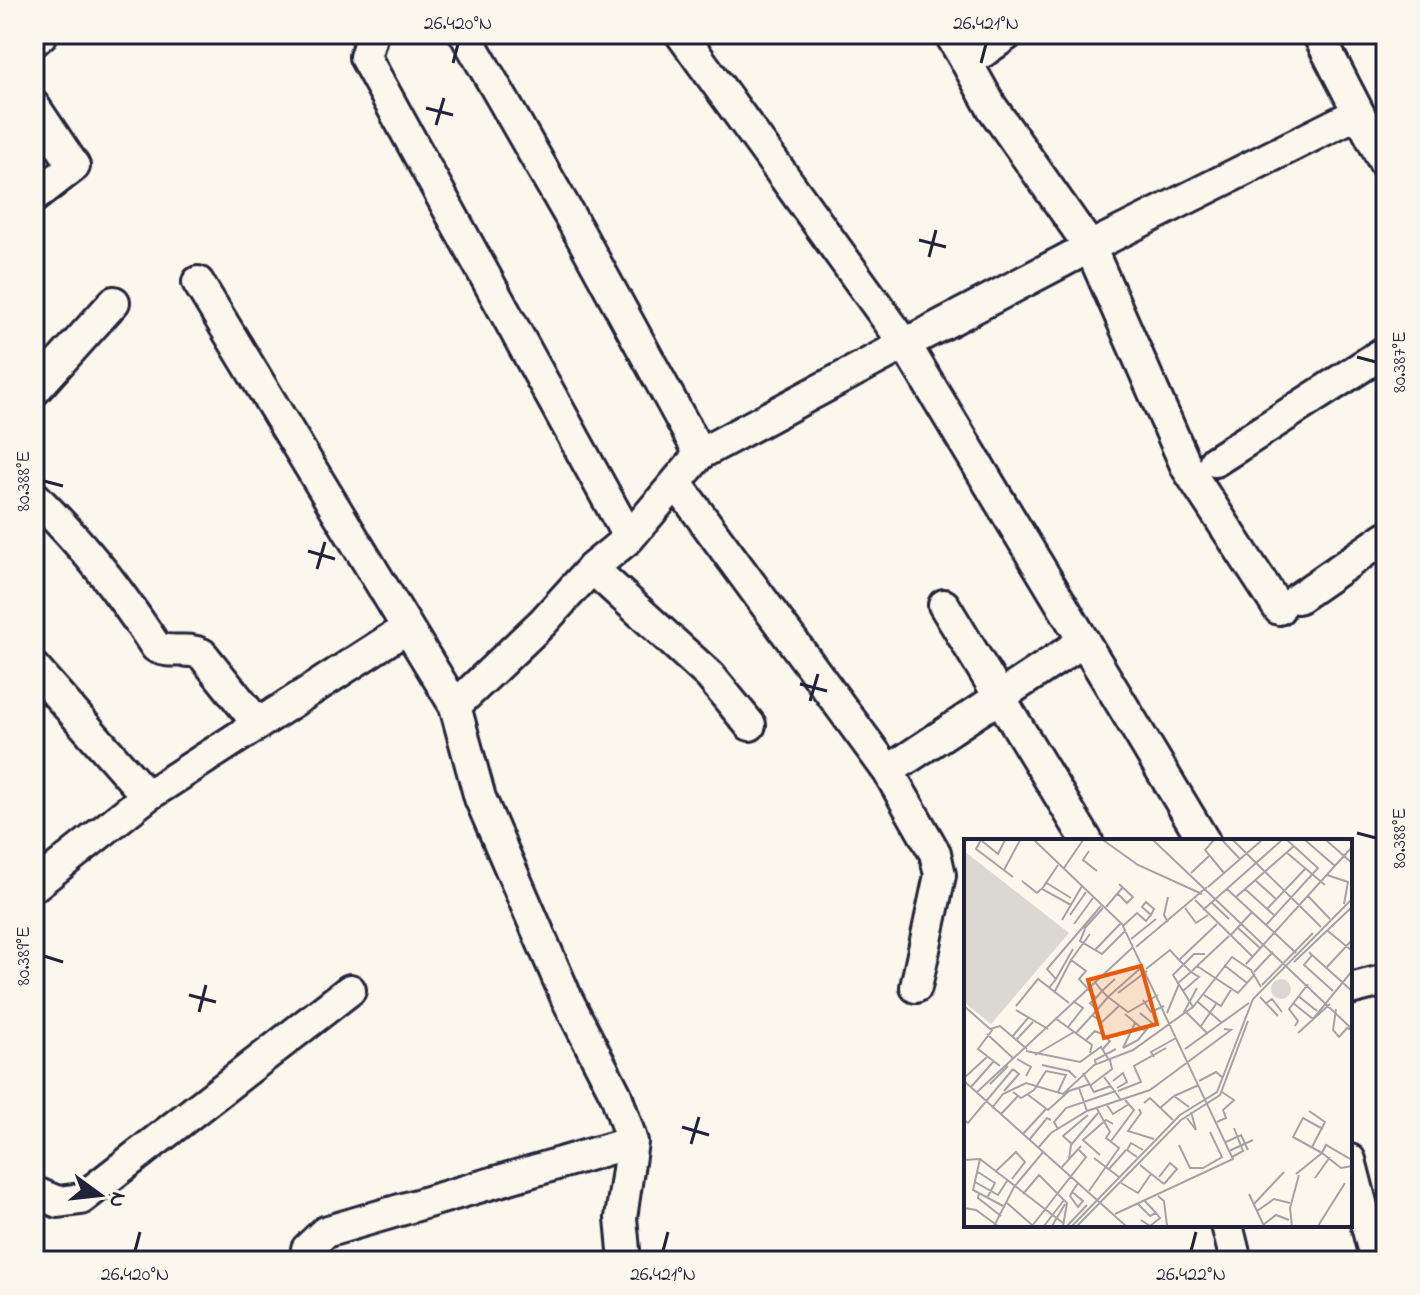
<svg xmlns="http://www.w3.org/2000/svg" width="1420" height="1295" font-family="'Indie Flower',sans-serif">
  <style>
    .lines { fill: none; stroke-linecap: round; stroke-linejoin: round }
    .minor-casing { stroke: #22223b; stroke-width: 36 }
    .minor { stroke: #fbf7ec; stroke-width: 30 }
    .ticks { fill: none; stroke: #22223b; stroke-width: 3 }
    .inset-road { fill: none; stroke: #a4a2a5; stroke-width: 2 }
    .view { fill: #e8590c; fill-opacity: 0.15; stroke: #e8590c; stroke-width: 4 }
    .inset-edge { fill: none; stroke: #22223b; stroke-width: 4 }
    .neatline { fill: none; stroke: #22223b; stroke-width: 3 }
    .ticks-label { font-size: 20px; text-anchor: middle; fill: #22223b }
  </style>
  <rect width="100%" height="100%" fill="#fbf7ec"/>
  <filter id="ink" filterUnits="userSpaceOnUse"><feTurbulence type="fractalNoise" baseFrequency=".0125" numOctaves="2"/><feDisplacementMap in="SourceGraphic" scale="16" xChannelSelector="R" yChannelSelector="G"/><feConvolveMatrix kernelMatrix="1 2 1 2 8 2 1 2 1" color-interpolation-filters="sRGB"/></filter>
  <g filter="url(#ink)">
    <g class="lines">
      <defs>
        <path id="minor" d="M 372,34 L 365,57 L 629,538
          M 465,34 L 580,234 L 700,454
          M 681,34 L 905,344 L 1090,247 L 1187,468 L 1279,609
          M 950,34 L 967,63
          M 1008,34 L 967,63 L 991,106 L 1090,247 L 1358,113
          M 1318,34 L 1386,166
          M 34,41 L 42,34
          M 34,106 L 74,166 L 34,197
          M 198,282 L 455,706
          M 34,391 L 114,302
          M 1215,461 L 1386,351
          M 677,484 L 888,771 L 935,853 L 940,875 L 916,987
          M 34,496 C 86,548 116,586 156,647 C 172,655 185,646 202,654 L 258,724
          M 592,568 L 710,676 L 750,725
          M 1298,598 L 1386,537
          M 944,605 L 1087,841
          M 34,668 L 147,796
          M 888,771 L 1084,641
          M 34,886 L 147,796 L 407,628
          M 1350,989 L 1386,980
          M 1350,1160 L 1376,1261
          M 34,1192 L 58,1202 L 81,1199 L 350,990
          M 1227,1225 L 1236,1261
          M 306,1261 L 307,1249 L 325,1232 L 632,1142
          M 625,1261 L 621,1218 L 632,1142 L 616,1095 L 567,999 L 480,798 L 455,706 L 543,622 L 592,568 L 629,538 L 700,454 L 905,344 L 1204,841"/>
      </defs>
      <!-- minor casing -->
      <use href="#minor" class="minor-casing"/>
      <!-- minor -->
      <use href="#minor" class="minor"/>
    </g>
  </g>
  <!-- ticks -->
  <path class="ticks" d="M 453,63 L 458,44M 981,63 L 986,44M 426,108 L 453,115M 436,125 L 444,98M 919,240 L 946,247M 929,257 L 936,230M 1357,357 L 1376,362M 44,481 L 63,486M 308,551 L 335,559M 317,569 L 325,542M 800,684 L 827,691M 810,701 L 818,674M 1357,833 L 1376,838M 44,956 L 63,962M 189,995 L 216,1002M 199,1012 L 206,985M 682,1127 L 709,1135M 691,1144 L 699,1117M 135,1251 L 140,1232M 663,1251 L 668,1232M 1191,1251 L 1196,1232"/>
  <!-- overview -->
  <g transform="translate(964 839)">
    <rect width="388" height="388" fill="#fbf7ec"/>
    <path d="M 0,12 L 105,94 L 27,185 L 0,163 ZM307 150a10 10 0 1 1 20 0a10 10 0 1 1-20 0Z" fill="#dbd8d3"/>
    <path class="inset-road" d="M 17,1 L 12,10 L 49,38M 70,1 L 158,85 L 269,320 L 151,375M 139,1 L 174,26 L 238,55M 189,1 L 388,190M 250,1 L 241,11 L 260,34M 258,1 L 276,20M 269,1 L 357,88M 341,1 L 371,27M 362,1 L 388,24M 18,2 L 34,15 L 41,1M 125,12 L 119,21 L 133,32M 322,13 L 361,46M 94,26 L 78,50 L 107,66M 100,29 L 119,1M 40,31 L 56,1M 227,34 L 245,17M 363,36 L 384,43 L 380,65M 291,41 L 312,60M 58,42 L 73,54 L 77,50M 81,43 L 107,59M 244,48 L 298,1M 263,50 L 302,86 L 354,29 L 323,1M 281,50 L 311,77M 154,55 L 163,64 L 169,58 L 155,45M 344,57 L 366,80M 204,58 L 200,76 L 204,83M 272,58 L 330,7M 231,61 L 289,118M 247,63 L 265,80M 142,68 L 159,48M 221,69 L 232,84 L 244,76M 303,70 L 341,30M 239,71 L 318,1M 106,76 L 122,53M 98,81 L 118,47M 110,85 L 129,59M 302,86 L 332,114M 159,87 L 173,74 L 182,82 L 186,77 L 187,76 L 190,70 L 182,63 L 178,68 L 187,76M 274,89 L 296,109M 120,90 L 139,69M 121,90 L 116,102 L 138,115 L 162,91M 364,92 L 388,112M 266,97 L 288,73M 167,100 L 192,80M 172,108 L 243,48M 131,111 L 157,84M 345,113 L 348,116 L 340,126 L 369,152M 348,116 L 388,152M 107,121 L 126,95M 330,123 L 388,68M 282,125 L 388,8M 260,126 L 283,144M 179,127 L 144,158 L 164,173 L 194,156M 233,127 L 265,97M 363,128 L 388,101M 182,130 L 206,111 L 215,121M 228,132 L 233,127 L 274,154 L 291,135M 290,133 L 309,113M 92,140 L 109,110M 214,144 L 209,136 L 230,115 L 241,115M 298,146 L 349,94M 85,149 L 92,140 L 83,130 L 137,67M 219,152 L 235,138 L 227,133M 90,154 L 107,121 L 122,132 L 115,140 L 132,159 L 138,152 L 130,142M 154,154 L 183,132M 240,156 L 257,167 L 268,149M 334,157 L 353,172M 296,158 L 314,177M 132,159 L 126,164 L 133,171 L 144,158 L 138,152 L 151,140M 179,161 L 187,173 L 200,167M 234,163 L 258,184M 329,164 L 349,180 L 388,132M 301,165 L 308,160 L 318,173M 0,167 L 26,190 L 36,187 L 63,210M 52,167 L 74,140 L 105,164M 229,168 L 214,144 L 227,133 L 215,121 L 253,85M 372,170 L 369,191 L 375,198 L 383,189 L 388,191M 52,171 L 84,190M 222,173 L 244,195M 203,174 L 215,145M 161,175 L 181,192M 219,175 L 233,149M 128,176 L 138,183 L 155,167M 91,179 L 128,206 L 126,214M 237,187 L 252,165M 331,187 L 334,182 L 325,170 L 344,145M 104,188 L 119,169 L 109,162M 29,190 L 14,210 L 36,227M 112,194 L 133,171M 334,194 L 366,165M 23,195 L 50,220M 48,198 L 64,179M 52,201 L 69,183M 122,201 L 131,192 L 138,195 L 146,202 L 139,210M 159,209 L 174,201 L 188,184 L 176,174M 159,209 L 171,184M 221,210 L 285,164M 62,212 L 116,223 L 137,208 L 145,221M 71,216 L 110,193M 190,218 L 187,213 L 212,199M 53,220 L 67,228 L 62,237M 78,226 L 105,232 L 112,239M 132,226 L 131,221 L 152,210M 119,234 L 130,253 L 147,247M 140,238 L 157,261M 0,239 L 23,218M 0,242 L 162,387M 149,242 L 159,234 L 163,243 L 153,249M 235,242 L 252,233 L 258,238M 26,245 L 44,227M 127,246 L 148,230 L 146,221M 7,248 L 30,222M 115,249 L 123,272M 40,252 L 55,235 L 49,230M 154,252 L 177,243 L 170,227 L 202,209M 49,253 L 57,259 L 70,251 L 82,232 L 102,236 L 94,253M 12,254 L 169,108M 63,255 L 84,271 L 105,252 L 126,245M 210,257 L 235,246M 180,264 L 186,259 L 209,281M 143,266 L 149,275 L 165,265M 28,269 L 39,255 L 62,244 L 99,255 L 130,226 L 169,211 L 229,168 L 268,118 L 287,131 L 297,148M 196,269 L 210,257 L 225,268M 175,270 L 177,274 L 164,292 L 190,300M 345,272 L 361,283 L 348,308M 37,275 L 54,257M 223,279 L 232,291 L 227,273M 0,281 L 4,284 L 49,230M 253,283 L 262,279 L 259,271 L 270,261 L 258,253M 94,290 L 90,283 L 102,269 L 152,252M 359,290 L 339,279 L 329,298 L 358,314 L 362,306 L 388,321M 59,295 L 82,270M 66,300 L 83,279 L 87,281M 147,302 L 170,271 L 161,261M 262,303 L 277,296 L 284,311M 108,305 L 99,297 L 124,276M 215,306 L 226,329 L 239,329 L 258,318 L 246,293M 74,309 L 87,294 L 123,272 L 186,251 L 267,191 L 260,190M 265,312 L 289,301M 136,316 L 119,301 L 142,281 L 149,285M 173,318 L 163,311 L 167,304 L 179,311M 268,318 L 279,312 L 270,289M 130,319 L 155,338M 16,320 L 99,384M 105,320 L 107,306 L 134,274M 0,321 L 16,320 L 9,351 L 41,368M 176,326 L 200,345M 98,328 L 117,307M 145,330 L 162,311M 14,333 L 31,344 L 23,359M 31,333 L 52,313 L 61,323 L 48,340M 332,335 L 358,314 L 377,329 L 388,327M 195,338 L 206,324 L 213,330 L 200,345M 351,339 L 366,318M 11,343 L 34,356 L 43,342M 157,344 L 174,354 L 187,335M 125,352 L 155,309 L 142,299 L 146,293 L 132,268M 108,353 L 119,362 L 114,368 L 106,357 L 108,353 L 114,344M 15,354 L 14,359 L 37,377M 59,355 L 75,336 L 103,364 L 99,387M 285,355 L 300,387M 194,357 L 200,362 L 203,387M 43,364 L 68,386M 174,365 L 186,377 L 192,374 L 181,362M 290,365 L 320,333M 0,369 L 12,371 L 34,387M 293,372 L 310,360 L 326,364M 177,381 L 186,387 L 196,379 L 192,374M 299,386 L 312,376 L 325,381M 30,387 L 50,348 L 80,312M 68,387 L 122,318 L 115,311M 80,387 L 100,361M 88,387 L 101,365M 103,387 L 123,366M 108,387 L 216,276 L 253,253 L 289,160 L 388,60M 113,387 L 217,281 L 256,256 L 284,182M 328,387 L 326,369 L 335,336M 354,387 L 381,344"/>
    <path class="view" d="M 177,127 L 193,185 L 140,199 L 124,141 Z"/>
    <rect width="388" height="388" class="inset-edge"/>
  </g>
  <!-- margin -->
  <rect width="1420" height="1295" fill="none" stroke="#fbf7ec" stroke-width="88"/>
  <!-- north arrow -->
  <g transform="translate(100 1195) rotate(105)" stroke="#fbf7ec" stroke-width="6" paint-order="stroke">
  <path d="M0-6L14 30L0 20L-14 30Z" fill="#22223b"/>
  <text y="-12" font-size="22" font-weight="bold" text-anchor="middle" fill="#22223b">N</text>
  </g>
  <rect x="44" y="44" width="1332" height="1207" class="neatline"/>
  <g class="ticks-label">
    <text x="458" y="29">26.420°N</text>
    <text x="986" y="29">26.421°N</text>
    <text transform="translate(1398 362) rotate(-90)" y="7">80.387°E</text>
    <text transform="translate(22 481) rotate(-90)" y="7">80.388°E</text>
    <text transform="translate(1398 838) rotate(-90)" y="7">80.388°E</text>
    <text transform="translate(22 956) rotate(-90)" y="7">80.389°E</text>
    <text x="135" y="1280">26.420°N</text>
    <text x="663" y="1280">26.421°N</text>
    <text x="1191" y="1280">26.422°N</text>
  </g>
</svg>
